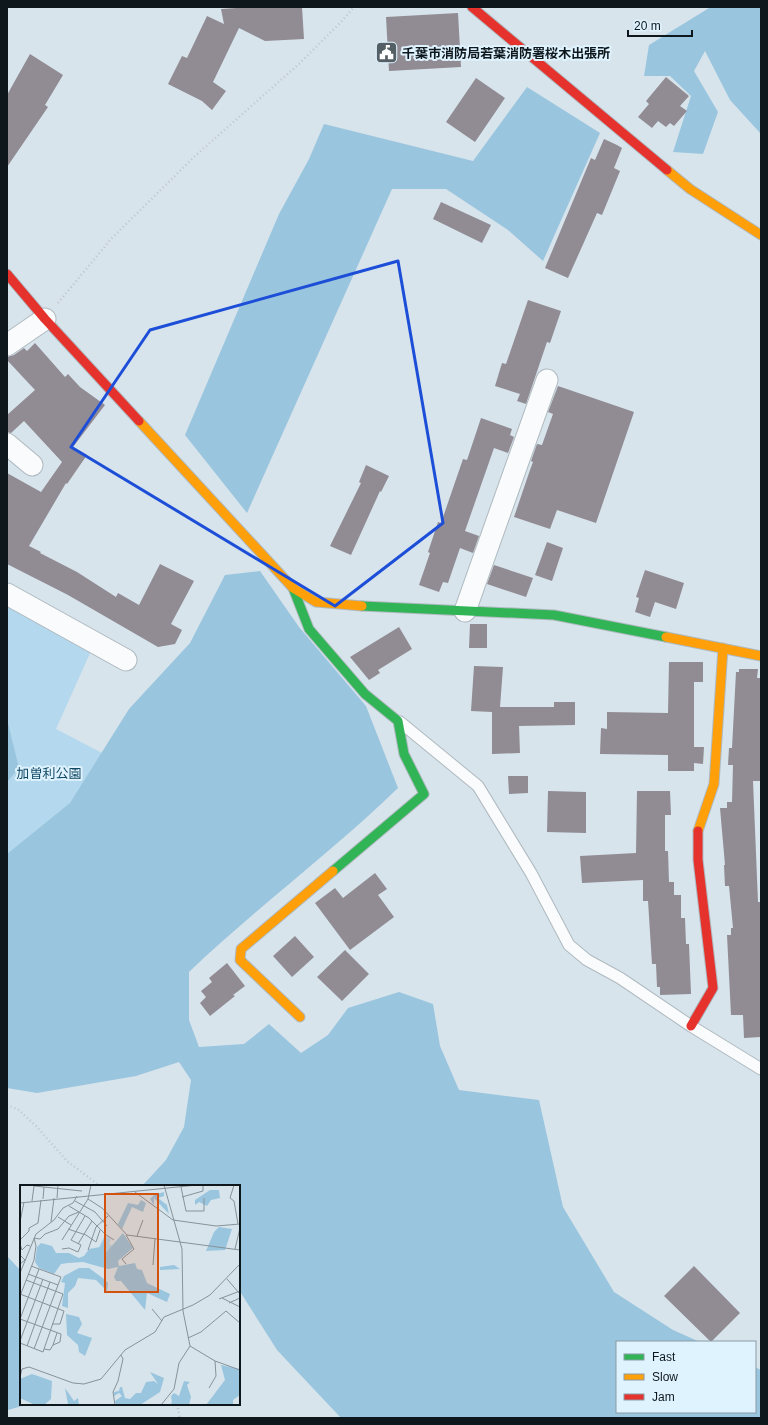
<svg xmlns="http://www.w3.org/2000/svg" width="768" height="1425" font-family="Helvetica,'Noto Sans JP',sans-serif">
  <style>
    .green { fill: #b4d8ed }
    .forest { fill: #9ac5de }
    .building { fill: #918b93 }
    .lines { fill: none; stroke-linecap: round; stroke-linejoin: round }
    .lane-casing { stroke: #afb9bf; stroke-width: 13 }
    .street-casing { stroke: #afb9bf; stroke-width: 23 }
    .fast-casing { stroke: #afb9bf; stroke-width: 11 }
    .slow-casing { stroke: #afb9bf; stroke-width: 11 }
    .jam-casing { stroke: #afb9bf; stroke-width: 11 }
    .path { stroke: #c1c5c7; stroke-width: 2.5; stroke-dasharray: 1 3; stroke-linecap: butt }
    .lane { stroke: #f9fbfc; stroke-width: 11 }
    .street { stroke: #f9fbfc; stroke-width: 21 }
    .fast { stroke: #30b455; stroke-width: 9 }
    .slow { stroke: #ff9f0a; stroke-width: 9 }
    .jam { stroke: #e5322d; stroke-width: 9 }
    .marked { fill: none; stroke: #1d4ed8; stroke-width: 3; stroke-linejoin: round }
    .labels { text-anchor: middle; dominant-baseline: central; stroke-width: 4; stroke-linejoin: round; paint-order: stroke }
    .poi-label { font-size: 13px; font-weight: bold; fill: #0e171c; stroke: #dff3ff; text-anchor: start }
    .park-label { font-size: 13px; fill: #114863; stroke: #dff3ff }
    .inset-road { fill: none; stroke: #879299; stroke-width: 1 }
    .view { fill: #d2520e; fill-opacity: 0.15; stroke: #d2520e; stroke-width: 2 }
    .inset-edge { fill: none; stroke: #0e171c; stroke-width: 2 }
  </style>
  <rect width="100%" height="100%" fill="#d7e4ec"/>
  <!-- green -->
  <path class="green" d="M 7,605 L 91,651 L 56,729 L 106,755 L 7,942 Z"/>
  <!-- forest -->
  <path class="forest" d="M 713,7 L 761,7 L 761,134 L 730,100 L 705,51 L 694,71 L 718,112 L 703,154 L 673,152 L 691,96 L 670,76 L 644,76 L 649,45 L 709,8 Z
    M 527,87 L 600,133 L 543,261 L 508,230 L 446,189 L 392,189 L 247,513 L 185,435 L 279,214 L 309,159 L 324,124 L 473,161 Z
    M 260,571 L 299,627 L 366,706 L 398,788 C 331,853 256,908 189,972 L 189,1020 L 199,1047 L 244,1044 L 269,1024 L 301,1053 L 328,1035 L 348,1008 L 399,992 L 433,1004 L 440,1046 L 459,1090 L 539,1100 L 563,1207 L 614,1292 L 673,1330 L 700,1342 L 617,1342 L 617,1412 L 755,1412 L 755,1367 L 761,1370 L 761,1418 L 341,1418 L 277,1350 L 239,1290 L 239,1186 L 142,1186 L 166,1160 L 184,1127 L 191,1080 L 179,1062 L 136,1076 L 37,1093 L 7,1088 L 7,854 L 70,803 L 129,709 L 190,643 L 225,575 Z
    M 7,719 L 19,768 L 7,782 Z
    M 7,1256 L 21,1271 L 21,1404 L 29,1404 L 8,1410 Z"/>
  <!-- building -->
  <path class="building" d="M 252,7 L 302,7 L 304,39 L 265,41 L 239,28 L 213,82 L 226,91 L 212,110 L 202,101 L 168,84 L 182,56 L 187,58 L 207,16 L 224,24 L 221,9 Z
    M 458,13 L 461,67 L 389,71 L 386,17 Z
    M 30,54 L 63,75 L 45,105 L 48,107 L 7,167 L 7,95 Z
    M 666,77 L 689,96 L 680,106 L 687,111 L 674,126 L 670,123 L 666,127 L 658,121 L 652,128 L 638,117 L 649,104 L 646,101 Z
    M 476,78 L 505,98 L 475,142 L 446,122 Z
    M 604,139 L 617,145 L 622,148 L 614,168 L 620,171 L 602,215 L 597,213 L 568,278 L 545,268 L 591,158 L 595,160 Z
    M 441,202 L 491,225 L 482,243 L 433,219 Z
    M 528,300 L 561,311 L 550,343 L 547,342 L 526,404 L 517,401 L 520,394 L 495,386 L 502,363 L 506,364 Z
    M 35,343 L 65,377 L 68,374 L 80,387 L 105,405 L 73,447 L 87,455 L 67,484 L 66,483 L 29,546 L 41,552 L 40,553 L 77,572 L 116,597 L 118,593 L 139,605 L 160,564 L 194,581 L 171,624 L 182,630 L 175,644 L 158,647 L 68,595 L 7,564 L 7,473 L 41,492 L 62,462 L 24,421 L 11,433 L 7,432 L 7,415 L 35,390 L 7,360 L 7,357 L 14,355 L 24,348 L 27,351 Z
    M 558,386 L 634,412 L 596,523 L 557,510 L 550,529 L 514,517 L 530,470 L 533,462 L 531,461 L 537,444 L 542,445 L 553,414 L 548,412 Z
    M 481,418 L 512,429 L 510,435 L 514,437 L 508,453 L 494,448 L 465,531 L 479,536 L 473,553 L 460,548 L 448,583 L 443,582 L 439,592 L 419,585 L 430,553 L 428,552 L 438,522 L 441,523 L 463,459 L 467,460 Z
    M 366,465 L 389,476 L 381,492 L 380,491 L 351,555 L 330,546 L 361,483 L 359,482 Z
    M 547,542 L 563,548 L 552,581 L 535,575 Z
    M 494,565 L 533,578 L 526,597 L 487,584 Z
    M 645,570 L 684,583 L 676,609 L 655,602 L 650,617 L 635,612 L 639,598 L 636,597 Z
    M 470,624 L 487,624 L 487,648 L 469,648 Z
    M 399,627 L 412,649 L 378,670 L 380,673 L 369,680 L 350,657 Z
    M 669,662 L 703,662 L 703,682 L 694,682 L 694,747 L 704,747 L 703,764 L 694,763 L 694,771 L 668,771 L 668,755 L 600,754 L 601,728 L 607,729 L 607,712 L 668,713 Z
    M 474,666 L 503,667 L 500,707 L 554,707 L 554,702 L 575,702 L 575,725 L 519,726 L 520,753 L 492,754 L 492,712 L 471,711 Z
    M 739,669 L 758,669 L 757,678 L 761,678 L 761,781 L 753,781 L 758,902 L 761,902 L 761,1037 L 744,1038 L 743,1015 L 731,1015 L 727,935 L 731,935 L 731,928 L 733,928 L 729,886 L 725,886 L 724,865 L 725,865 L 720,808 L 727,808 L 727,802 L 732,802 L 733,765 L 728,765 L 729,748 L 732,748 L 736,672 L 739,672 Z
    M 508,776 L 528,776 L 528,793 L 509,794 Z
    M 548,791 L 586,792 L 586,833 L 547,832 Z
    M 637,791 L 670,791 L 671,815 L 665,815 L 665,851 L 668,851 L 669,882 L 674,882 L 674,895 L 681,895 L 681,918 L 685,918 L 686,944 L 689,944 L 691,994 L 660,995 L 660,987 L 657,987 L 656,964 L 652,964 L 648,901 L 643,901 L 643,880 L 582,883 L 580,856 L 636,853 Z
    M 375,873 L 387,889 L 378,895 L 394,917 L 350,950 L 315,903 L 335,888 L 343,898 Z
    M 295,936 L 314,957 L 292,977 L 273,956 Z
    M 345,950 L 369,974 L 342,1001 L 317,977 Z
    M 227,963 L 245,986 L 233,995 L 235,996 L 210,1016 L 200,1003 L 206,997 L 201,991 L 212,982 L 209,978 Z
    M 694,1266 L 740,1313 L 711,1342 L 664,1296 Z"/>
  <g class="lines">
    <defs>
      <path id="lane" d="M 400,722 L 478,786 L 531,873 L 569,945 L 587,960 L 620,978 L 691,1026 L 761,1069"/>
      <path id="street" d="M 7,345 L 45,319
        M 7,444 L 32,465
        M 7,594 L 126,660
        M 465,611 L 547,380"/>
      <path id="fast" d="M 293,588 L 309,629 L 365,694 L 398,721 L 404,754 L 424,794 L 333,871
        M 362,606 L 554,615 L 666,637"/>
      <path id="slow" d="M 667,170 L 690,189 L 761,235
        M 139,421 L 293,588 L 316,602 L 362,606
        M 666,637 L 761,656
        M 698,831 L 714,784 L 723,648
        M 300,1017 L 240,960 L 241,949 L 333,871"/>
      <path id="jam" d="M 472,7 L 667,170
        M 7,274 L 45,319 L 139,421
        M 691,1026 L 713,988 L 698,860 L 698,831"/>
    </defs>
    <!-- lane casing -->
    <use href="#lane" class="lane-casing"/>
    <!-- street casing -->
    <use href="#street" class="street-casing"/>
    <!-- fast casing -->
    <use href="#fast" class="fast-casing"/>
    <!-- slow casing -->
    <use href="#slow" class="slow-casing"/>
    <!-- jam casing -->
    <use href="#jam" class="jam-casing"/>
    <!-- path -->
    <path class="path" d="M 58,303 L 111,239 L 194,157 L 300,63 L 340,23 L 354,7
      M 7,1105 L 19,1110 L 36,1126 L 67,1161 L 100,1186
      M 177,1404 L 180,1418"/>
    <!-- lane -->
    <use href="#lane" class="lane"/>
    <!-- street -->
    <use href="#street" class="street"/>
    <!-- fast -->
    <use href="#fast" class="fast"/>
    <!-- slow -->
    <use href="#slow" class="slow"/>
    <!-- jam -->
    <use href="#jam" class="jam"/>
  </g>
  <!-- marked area -->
  <path class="marked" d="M 398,261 L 443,523 L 335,606 L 71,447 L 150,330 Z"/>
  <!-- icons -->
  <defs>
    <symbol id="civic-square" viewBox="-11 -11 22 22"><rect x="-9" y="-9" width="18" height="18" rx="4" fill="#545f65" stroke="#dff3ff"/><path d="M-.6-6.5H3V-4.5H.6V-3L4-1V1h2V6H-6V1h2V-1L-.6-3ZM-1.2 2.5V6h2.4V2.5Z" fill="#fff"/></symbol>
  </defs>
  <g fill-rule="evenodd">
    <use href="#civic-square" x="374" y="40" width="25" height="25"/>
  </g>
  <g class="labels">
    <!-- poi labels -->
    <g class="poi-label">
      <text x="402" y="53">千葉市消防局若葉消防署桜木出張所</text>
    </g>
    <!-- park labels -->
    <g class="park-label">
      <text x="49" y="773">加曽利公園</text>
    </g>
  </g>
  <!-- overview -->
  <g transform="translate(20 1185)">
    <rect width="220" height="220" fill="#d7e4ec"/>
    <path d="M 85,50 L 91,54 L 89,59 L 93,61 L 83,78 L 79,62 Z" fill="#b4d8ed"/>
    <path d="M 190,5 L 199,5 L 200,13 L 191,15 L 187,21 L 179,17 L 175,20 L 175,15 ZM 144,7 L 144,11 L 138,13 L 147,20 L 149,29 L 134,13 L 134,20 L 130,14 L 134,10 ZM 121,15 L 126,18 L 123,27 L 112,22 L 102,44 L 98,39 L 108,18 L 118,20 ZM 199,42 L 212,44 L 205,65 L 186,66 L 194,47 ZM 103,48 L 113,63 L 98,76 L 99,81 L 115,78 L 117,84 L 122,85 L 127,98 L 150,109 L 147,117 L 127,108 L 125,125 L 101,96 L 96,96 L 94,92 L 98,82 L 88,84 L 63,77 L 48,78 L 41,79 L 34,89 L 19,83 L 15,77 L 17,62 L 21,58 L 32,61 L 36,68 L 49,68 L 59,73 L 64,71 L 69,64 L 80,62 L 84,53 L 86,62 L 84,70 ZM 154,80 L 160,84 L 140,85 L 140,82 ZM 59,83 L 69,83 L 84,94 L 88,98 L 87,106 L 76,95 L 58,93 L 55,101 L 48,108 L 48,123 L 42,121 L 45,98 L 41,97 L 44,91 ZM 46,129 L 59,132 L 62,139 L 57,148 L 72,153 L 65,171 L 59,167 L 58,160 L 47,150 ZM 201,180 L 220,184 L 220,210 L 213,215 L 213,220 L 186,220 L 205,195 ZM 130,187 L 144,193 L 140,207 L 120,220 L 96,220 L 95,216 L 102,211 L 99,208 L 94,211 L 94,207 L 99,206 L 100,202 L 102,202 L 105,213 L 110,214 L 116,208 L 121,208 L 126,197 L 134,196 L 138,199 ZM 12,189 L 32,196 L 31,214 L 24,220 L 15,220 L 0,213 L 0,194 ZM 164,196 L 170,197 L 167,200 L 171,212 L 169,220 L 150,220 L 152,217 L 151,211 L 154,208 L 159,211 ZM 45,203 L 54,216 L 58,213 L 59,220 L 48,219 Z" fill="#9ac5de"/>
    <path class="inset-road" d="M 214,0 L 210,13 L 214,16 L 218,39M 161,2 L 166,26 L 184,26 L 184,13M 115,7 L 153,35 L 196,41 L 220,39M 162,12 L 183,6 L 183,0M 37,13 L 38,0M 23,14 L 24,2M 68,14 L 82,23 L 107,50 L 220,65M 12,16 L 14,1 L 62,6M 55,16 L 75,27 L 87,41M 0,18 L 177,0M 49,21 L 69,33 L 85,49 L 94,55M 38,32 L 51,40M 0,37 L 4,17M 31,37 L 34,13M 48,44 L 66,50 L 76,57 L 80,45M 106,50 L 114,64 L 102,74 L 106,79M 117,51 L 123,35M 14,53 L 20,54 L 25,49 L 38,44 L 49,31 L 59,27M 0,55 L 9,46 L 9,43 L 18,38 L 21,15M 42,55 L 68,14 L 71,0M 0,59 L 2,65 L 7,60 L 10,61M 58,59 L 72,36M 42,64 L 49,63 L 58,67 L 61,60 L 51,55 L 65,31M 215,64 L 220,43M 68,65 L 76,42 L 88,31M 0,70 L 5,75 L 0,79M 133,80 L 135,54M 11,81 L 41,92 L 14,164M 0,88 L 16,49 L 34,35 L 43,23 L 53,18 L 57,11M 8,89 L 38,100M 207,94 L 220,109M 0,109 L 44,126 L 40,139 L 32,139M 0,111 L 14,75 L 16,61 L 14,53M 202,113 L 220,122M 199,114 L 220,106M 209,118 L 220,113M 132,124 L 142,136M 0,134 L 41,149 L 40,157 L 33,160 L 30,165 L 24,164M 0,134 L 19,84M 168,153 L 181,147 L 206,126 L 220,138M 0,156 L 23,94M 0,158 L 23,167 L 43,109 L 6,95M 33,160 L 37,148M 7,161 L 30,97M 170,161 L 195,176 L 220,185M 0,192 L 2,184 L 9,182 L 53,198 L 64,199 L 81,194 L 105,165 L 135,147 L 144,132 L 173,120 L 190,110 L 220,79M 189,203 L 196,191 L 195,176M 95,220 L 93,207 L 98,196 L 103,174 L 101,170M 141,220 L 154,204 L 159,178 L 170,161 L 163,126 L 162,64 L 144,0"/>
    <path class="view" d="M 85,9 L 138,9 L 138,107 L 85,107 Z"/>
    <rect width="220" height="220" class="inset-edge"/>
  </g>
  <!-- border -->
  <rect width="768" height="1425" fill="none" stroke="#0e171c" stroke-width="16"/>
  <!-- legend -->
  <rect x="616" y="1341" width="140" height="72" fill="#dff3ff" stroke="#8b9ba4"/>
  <rect x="624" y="1354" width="20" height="6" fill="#30b455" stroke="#8b9ba4"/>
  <text x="652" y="1361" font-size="12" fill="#0e171c">Fast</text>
  <rect x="624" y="1374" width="20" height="6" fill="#ff9f0a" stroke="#8b9ba4"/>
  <text x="652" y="1381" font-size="12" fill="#0e171c">Slow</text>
  <rect x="624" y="1394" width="20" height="6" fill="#e5322d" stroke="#8b9ba4"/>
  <text x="652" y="1401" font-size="12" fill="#0e171c">Jam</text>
  <!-- scale -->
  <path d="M628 30v6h64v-6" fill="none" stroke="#0e171c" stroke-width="2"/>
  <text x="634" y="30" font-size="12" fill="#0e171c" stroke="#dff3ff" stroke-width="3" paint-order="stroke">20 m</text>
</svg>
